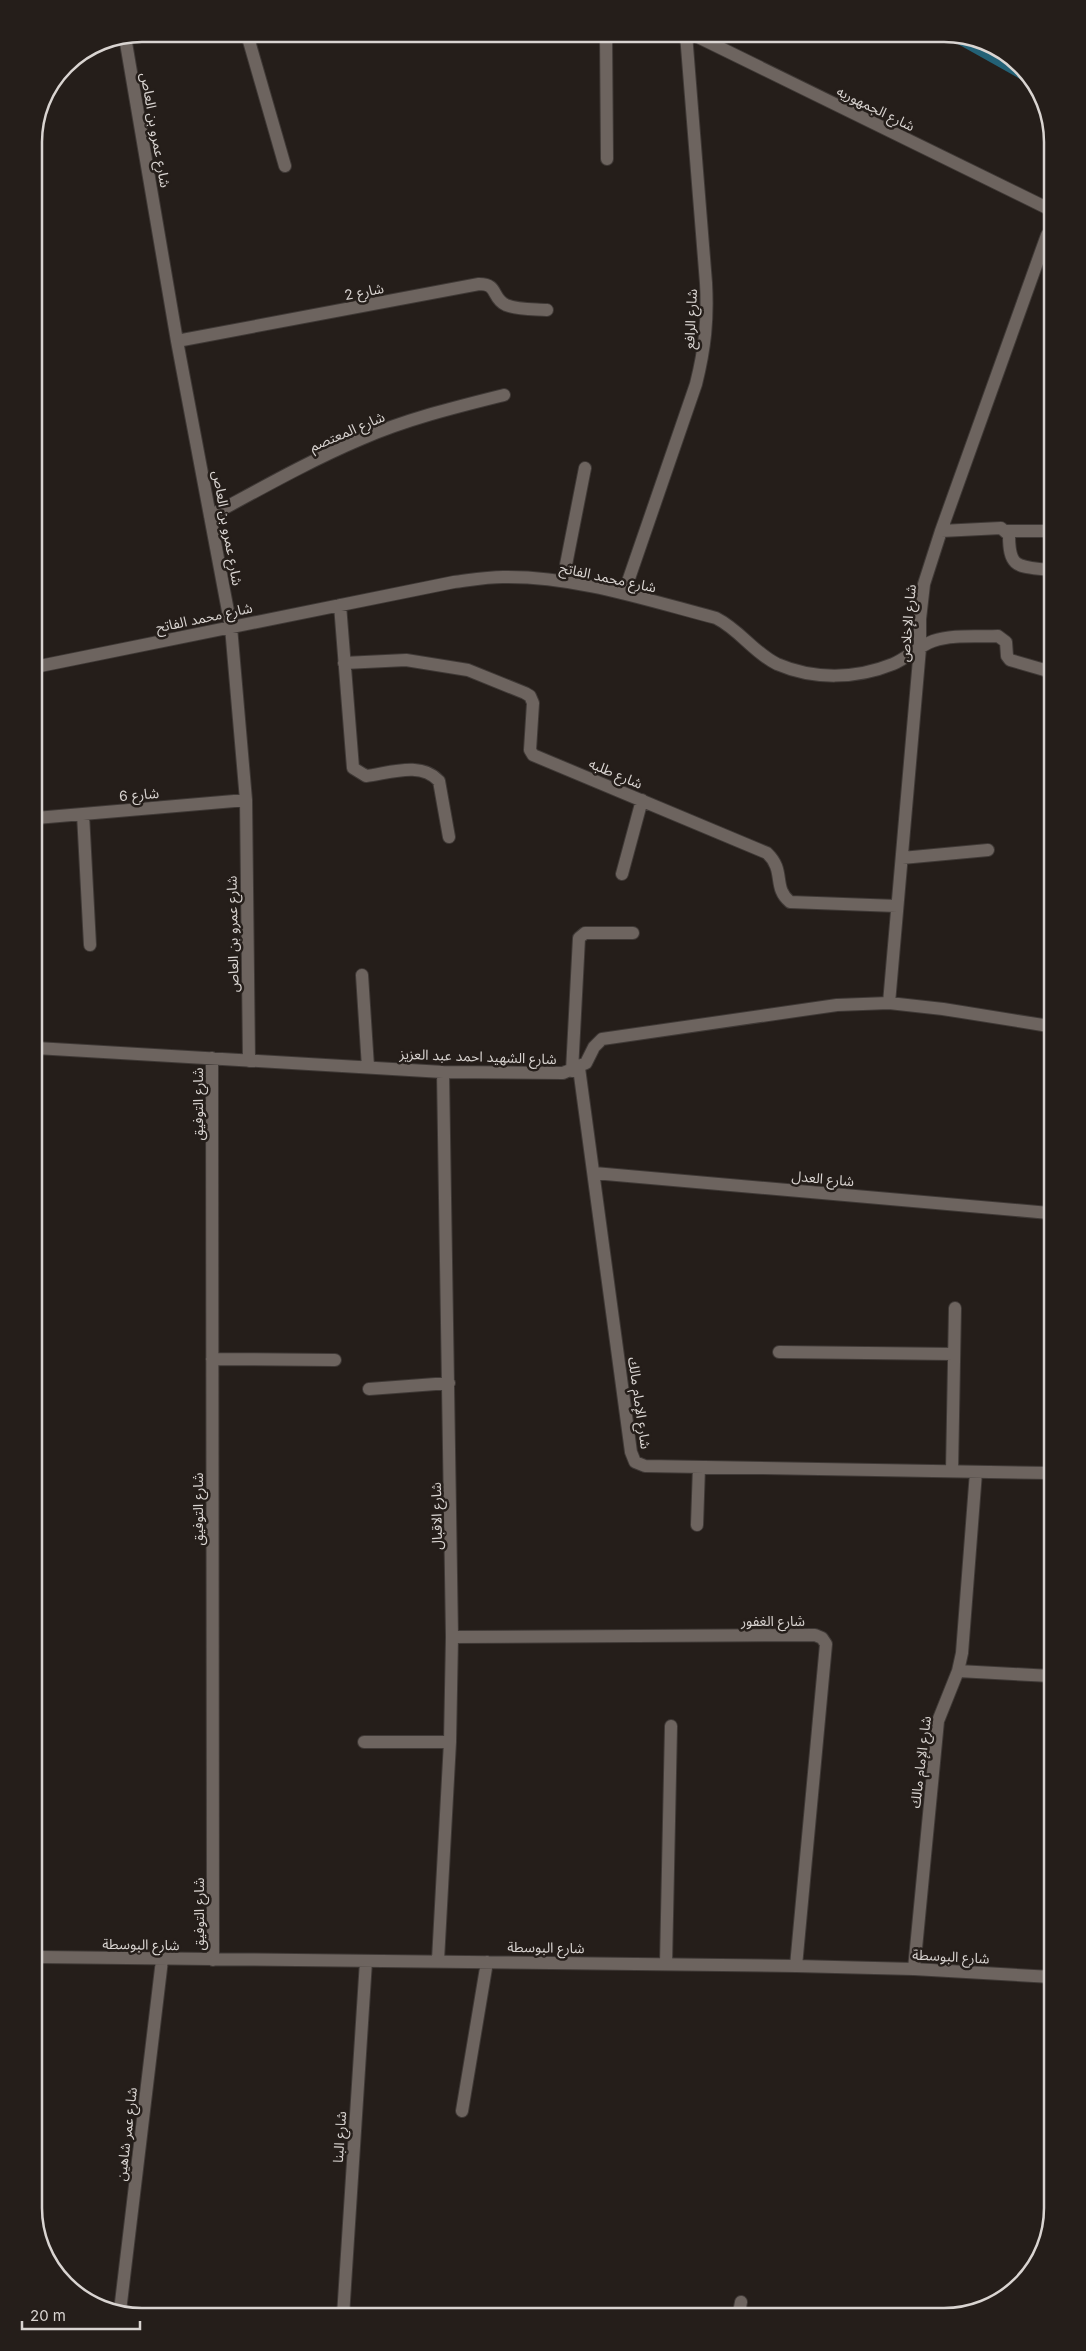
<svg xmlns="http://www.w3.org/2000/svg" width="1086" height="2351" font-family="Inter,'Noto Sans Arabic',sans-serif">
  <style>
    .water { fill: #236176 }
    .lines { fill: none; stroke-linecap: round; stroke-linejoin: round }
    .service-casing { stroke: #3f3936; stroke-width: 14 }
    .minor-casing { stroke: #3f3936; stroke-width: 14 }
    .tertiary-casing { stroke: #3f3936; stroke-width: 14 }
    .service { stroke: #6d645f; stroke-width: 12 }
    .minor { stroke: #6d645f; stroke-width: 12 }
    .tertiary { stroke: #6d645f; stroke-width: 12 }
    .labels { text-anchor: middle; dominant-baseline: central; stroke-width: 5; stroke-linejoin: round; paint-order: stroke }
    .street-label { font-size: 14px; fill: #d9d4d1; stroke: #251e1a }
    .rim { fill: none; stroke: #d9d4d1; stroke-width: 2.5 }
  </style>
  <rect width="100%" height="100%" fill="#251e1a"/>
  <!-- water -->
  <path class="water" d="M 940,34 L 951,34 L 1009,56 L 1029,84 Z"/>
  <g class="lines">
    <defs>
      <path id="service" d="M 247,34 L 285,166
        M 606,34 L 607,159"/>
      <path id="minor" d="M 125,37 L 177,341 L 231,627 L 246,800 L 249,1061
        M 177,341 L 479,284 C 499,284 491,298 506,305 C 518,310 534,309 547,310
        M 210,516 C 260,489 309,461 361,439 C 407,419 456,407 504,395
        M 941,531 L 1001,528 L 1009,535 C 1009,569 1018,566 1048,570
        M 1006,531 L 1048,531
        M 563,580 L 585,468
        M 624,593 L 696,384 C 705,348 708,320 706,283 L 686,34
        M 340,605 L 353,768 L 366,776 C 390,773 421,761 439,781 L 449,837
        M 344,663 L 406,660 L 468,670 L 525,693 L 530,696 L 533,703 L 530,750 L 533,755 L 767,853 C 786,871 772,887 790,902 L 897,906
        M 35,667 L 454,582 C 470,580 487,577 503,577 C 576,576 647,600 716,618 C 740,630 754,653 777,664 C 814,680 856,679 893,664 C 907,658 919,646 933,641 C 953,634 977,637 998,636 L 1006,642 L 1007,656 L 1010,660 L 1048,671
        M 83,814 L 90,945
        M 36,818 L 246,800
        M 902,858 L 988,850
        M 622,874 L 642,800
        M 362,975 L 368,1067
        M 889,1003 L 920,648 L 920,619 L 924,584 L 941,531 L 1047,235
        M 36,1048 L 443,1072 L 563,1073 L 586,1063 L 594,1047 L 602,1039 L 837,1005 L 889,1003 L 943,1009 L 1049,1026
        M 212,1058 L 213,1960
        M 579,1068 L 631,1452 L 635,1462 L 645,1466 L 1050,1473
        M 572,1071 L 579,938 L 585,933 L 633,933
        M 594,1173 L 1049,1213
        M 779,1352 L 954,1354
        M 212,1359 L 335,1360
        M 369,1389 L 449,1383
        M 952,1471 L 955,1308
        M 697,1525 L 699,1467
        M 452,1637 L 815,1635 L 822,1638 L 826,1644 L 796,1966
        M 958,1671 L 1051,1676
        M 364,1742 L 450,1742
        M 39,1957 L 796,1966 L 914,1969 L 1052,1977
        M 438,1960 L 450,1742 L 452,1637 L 443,1072
        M 666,1964 L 671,1726
        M 914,1969 L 938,1721 L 958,1671 L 962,1653 L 976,1472
        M 462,2111 L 487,1962
        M 120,2311 L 162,1960
        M 739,2313 L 741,2302
        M 343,2316 L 366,1961"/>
      <path id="tertiary" d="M 692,34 L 1047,208"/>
    </defs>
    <!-- service casing -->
    <use href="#service" class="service-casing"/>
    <!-- minor casing -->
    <use href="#minor" class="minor-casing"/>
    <!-- tertiary casing -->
    <use href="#tertiary" class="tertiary-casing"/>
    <!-- service -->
    <use href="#service" class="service"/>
    <!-- minor -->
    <use href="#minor" class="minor"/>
    <!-- tertiary -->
    <use href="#tertiary" class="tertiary"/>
  </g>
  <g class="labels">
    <!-- street labels -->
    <g class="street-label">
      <text transform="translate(876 108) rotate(26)">شارع الجمهوريه</text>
      <text transform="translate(156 130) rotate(80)">شارع عمرو بن العاص</text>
      <text transform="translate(364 291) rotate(-11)">شارع 2</text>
      <text transform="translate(690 319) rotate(-87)">شارع الرافع</text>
      <text transform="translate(347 431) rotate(-23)">شارع المعتصم</text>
      <text transform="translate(228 528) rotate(80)">شارع عمرو بن العاص</text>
      <text transform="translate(608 577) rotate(12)">شارع محمد الفاتح</text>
      <text transform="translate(204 617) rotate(-12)">شارع محمد الفاتح</text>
      <text transform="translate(907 623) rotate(-85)">شارع الإخلاص</text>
      <text transform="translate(616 773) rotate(23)">شارع طلبه</text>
      <text transform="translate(139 794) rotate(-5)">شارع 6</text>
      <text transform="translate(232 934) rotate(-91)">شارع عمرو بن العاص</text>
      <text transform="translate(478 1056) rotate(2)">شارع الشهيد احمد عبد العزيز</text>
      <text transform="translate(197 1104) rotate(-90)">شارع التوفيق</text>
      <text transform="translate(823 1178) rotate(5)">شارع العدل</text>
      <text transform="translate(640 1403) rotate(82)">شارع الإمام مالك</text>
      <text transform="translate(197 1509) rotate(-90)">شارع التوفيق</text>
      <text transform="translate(436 1516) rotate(-91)">شارع الاقبال</text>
      <text x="773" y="1620">شارع الغفور</text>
      <text transform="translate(920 1762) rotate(-83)">شارع الإمام مالك</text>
      <text transform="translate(198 1914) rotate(-90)">شارع التوفيق</text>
      <text transform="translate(141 1944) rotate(1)">شارع البوسطة</text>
      <text transform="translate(546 1947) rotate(1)">شارع البوسطة</text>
      <text transform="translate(951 1956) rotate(3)">شارع البوسطة</text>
      <text transform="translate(126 2134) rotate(-83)">شارع عمر شاهين</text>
      <text transform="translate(339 2137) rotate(-86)">شارع البنا</text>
    </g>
  </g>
  <!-- crop -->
  <path d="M0 0H1086V2351H0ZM142 42H944A100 100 0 0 1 1044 142V2208A100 100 0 0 1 944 2308H142A100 100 0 0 1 42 2208V142A100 100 0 0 1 142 42Z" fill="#251e1a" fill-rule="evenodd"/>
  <path class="rim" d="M142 42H944A100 100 0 0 1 1044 142V2208A100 100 0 0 1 944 2308H142A100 100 0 0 1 42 2208V142A100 100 0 0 1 142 42Z"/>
  <!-- scale -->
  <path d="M22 2321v8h118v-8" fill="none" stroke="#d9d4d1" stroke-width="2.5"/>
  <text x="30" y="2321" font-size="15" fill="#d9d4d1" stroke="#251e1a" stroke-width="4" paint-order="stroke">20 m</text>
</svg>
